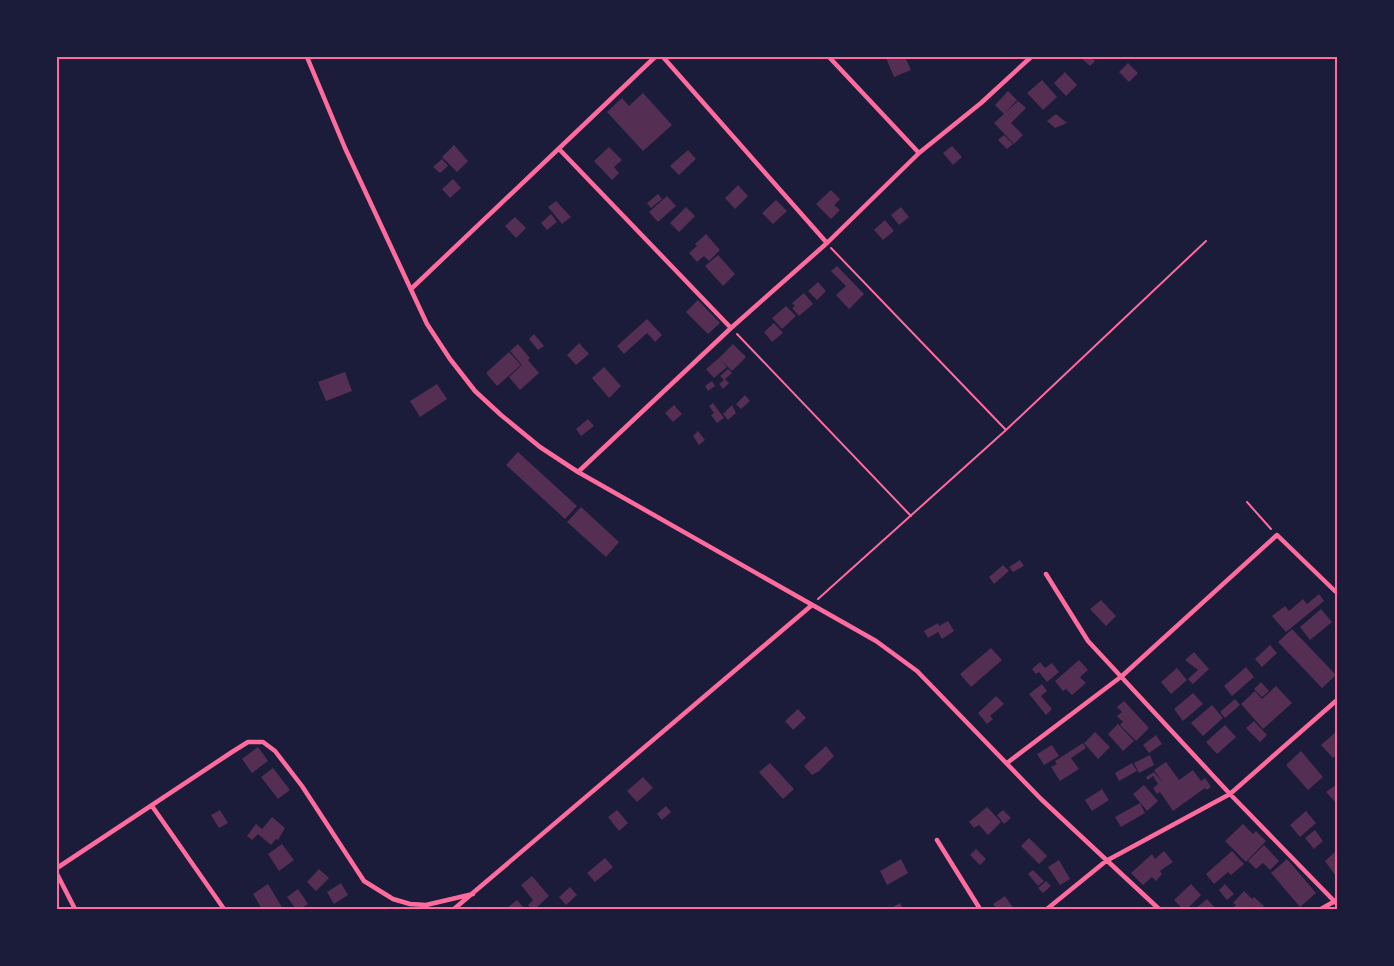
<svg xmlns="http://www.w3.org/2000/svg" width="1394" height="966" font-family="Ubuntu,sans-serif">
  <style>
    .building { fill: #542f53 }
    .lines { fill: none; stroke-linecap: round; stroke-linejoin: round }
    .path { stroke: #ff6b9d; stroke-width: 2 }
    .minor { stroke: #ff6b9d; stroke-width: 4.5 }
    .neatline { fill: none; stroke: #ff6b9d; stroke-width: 2 }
  </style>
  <rect width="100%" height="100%" fill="#1b1b3a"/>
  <!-- building -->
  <path class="building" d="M 905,57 L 911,70 L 894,77 L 886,58 Z
    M 1080,57 L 1091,57 L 1095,61 L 1090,66 Z
    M 1128,63 L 1138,73 L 1129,82 L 1119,72 Z
    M 1065,72 L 1077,85 L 1066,96 L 1054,83 Z
    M 1042,80 L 1057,97 L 1043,110 L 1027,93 Z
    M 1008,91 L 1017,100 L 1004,114 L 995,105 Z
    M 643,93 L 672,125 L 643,151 L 607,112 L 622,98 L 629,106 Z
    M 1018,101 L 1026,108 L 1011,123 L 1023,135 L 1014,144 L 994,123 Z
    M 1056,114 L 1067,123 L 1055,128 L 1047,121 Z
    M 1004,135 L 1013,144 L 1007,149 L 998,140 Z
    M 454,145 L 468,161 L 457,172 L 442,157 Z
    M 952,146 L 962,157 L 953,165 L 943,153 Z
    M 609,147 L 622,160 L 614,167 L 619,173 L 612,180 L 594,161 Z
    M 688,150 L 696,159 L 679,175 L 670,166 Z
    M 442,159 L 448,166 L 440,173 L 433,167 Z
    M 453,179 L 461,188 L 450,198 L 442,189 Z
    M 738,185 L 748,196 L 735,209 L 725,198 Z
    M 831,190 L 840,199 L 834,205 L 840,210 L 831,219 L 816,204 Z
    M 658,194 L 662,199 L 651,208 L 647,203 Z
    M 667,196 L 676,206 L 658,222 L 649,212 Z
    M 776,200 L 787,211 L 773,224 L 762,213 Z
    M 556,201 L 571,217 L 562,224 L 548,207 Z
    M 686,207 L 695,216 L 679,232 L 670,223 Z
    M 901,207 L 909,217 L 899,225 L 891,215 Z
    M 551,214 L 557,222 L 547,230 L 541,223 Z
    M 515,217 L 526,228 L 516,238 L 505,226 Z
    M 885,220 L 894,231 L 883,240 L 874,230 Z
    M 706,234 L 720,250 L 709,261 L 704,256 L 697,262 L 689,253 L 697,246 L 695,244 Z
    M 718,255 L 735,274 L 723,286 L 705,266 Z
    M 837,266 L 864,294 L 849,309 L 836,295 L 846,286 L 831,271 Z
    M 818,282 L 826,291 L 817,300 L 808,291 Z
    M 804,293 L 813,304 L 799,316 L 792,308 L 795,306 L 792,303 Z
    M 698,300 L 720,323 L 708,334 L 686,312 Z
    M 786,306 L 796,316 L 782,329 L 772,318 Z
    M 647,319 L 662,335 L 655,342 L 647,333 L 624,354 L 617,346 Z
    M 774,323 L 783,333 L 772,342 L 764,332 Z
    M 534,334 L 544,346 L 538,350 L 529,339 Z
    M 579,343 L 589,354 L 576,365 L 567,355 Z
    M 518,344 L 530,358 L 528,360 L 539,373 L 520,390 L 509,377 L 522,365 L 510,351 Z
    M 733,344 L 746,357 L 732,371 L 719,358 Z
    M 509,352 L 521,365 L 497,386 L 486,373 Z
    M 719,358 L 727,367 L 714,378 L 706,369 Z
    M 604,367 L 621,386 L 609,398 L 592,378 Z
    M 728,369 L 732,373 L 725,379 L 729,383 L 723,389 L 719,384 L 724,380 L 720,376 Z
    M 345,372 L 352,391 L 326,401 L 318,382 Z
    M 712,381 L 715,386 L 708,391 L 705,386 Z
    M 437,384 L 447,399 L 420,417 L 410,401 Z
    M 745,395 L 750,401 L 741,409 L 736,404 Z
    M 713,403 L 724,418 L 717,423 L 711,415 L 714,413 L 709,406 Z
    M 674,405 L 682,414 L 673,422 L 665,413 Z
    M 732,405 L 736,413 L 728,420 L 723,414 Z
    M 588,419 L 594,426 L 581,436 L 576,429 Z
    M 698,431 L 705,440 L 699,445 L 693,436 Z
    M 518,452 L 577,506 L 565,519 L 506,465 Z
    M 581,507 L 619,542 L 606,557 L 567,522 Z
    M 1020,560 L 1024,566 L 1013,572 L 1009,567 Z
    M 1003,565 L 1009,571 L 994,584 L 989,577 Z
    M 1319,594 L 1324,601 L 1286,632 L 1272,616 L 1285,606 L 1289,611 L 1303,599 L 1307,604 Z
    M 1101,600 L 1116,616 L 1106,626 L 1090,609 Z
    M 1321,609 L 1332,622 L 1310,640 L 1300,627 Z
    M 948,621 L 954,631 L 942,639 L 938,632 L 928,638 L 924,631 L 938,623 L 939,626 Z
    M 1292,629 L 1336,675 L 1322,688 L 1278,642 Z
    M 1270,645 L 1277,653 L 1262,667 L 1255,659 Z
    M 991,648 L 1002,660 L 971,687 L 960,674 Z
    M 1194,652 L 1209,669 L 1193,684 L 1188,679 L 1198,670 L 1185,660 Z
    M 1079,660 L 1088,670 L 1080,677 L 1086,683 L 1072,695 L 1066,689 L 1063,691 L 1055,681 Z
    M 1040,662 L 1045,668 L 1052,663 L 1059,672 L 1047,682 L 1039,672 L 1036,674 L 1032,669 Z
    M 1246,667 L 1254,677 L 1232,696 L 1224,686 Z
    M 1177,668 L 1187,680 L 1171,694 L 1161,682 Z
    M 1261,682 L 1269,691 L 1262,697 L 1254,689 Z
    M 1042,684 L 1047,691 L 1041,696 L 1052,709 L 1046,715 L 1029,694 Z
    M 1276,686 L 1292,703 L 1263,729 L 1241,704 L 1255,691 L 1262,699 Z
    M 1193,693 L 1203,704 L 1183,721 L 1174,709 Z
    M 996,696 L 1004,704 L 990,716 L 993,719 L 987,724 L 978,713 Z
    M 1235,699 L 1240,705 L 1225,718 L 1220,712 Z
    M 1124,701 L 1149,728 L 1136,741 L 1120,725 L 1123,722 L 1117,716 L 1122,712 L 1117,707 Z
    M 1212,705 L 1223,718 L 1203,736 L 1191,723 Z
    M 798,709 L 806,718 L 793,730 L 785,721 Z
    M 1254,721 L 1267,735 L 1260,742 L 1246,728 Z
    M 1118,724 L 1134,741 L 1123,751 L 1108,734 Z
    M 1225,725 L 1236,737 L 1217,754 L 1206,742 Z
    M 1337,731 L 1337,755 L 1333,758 L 1321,745 Z
    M 1095,732 L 1110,747 L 1098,759 L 1084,743 Z
    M 1156,735 L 1162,744 L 1149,753 L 1143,745 Z
    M 1083,743 L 1086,748 L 1071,758 L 1079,769 L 1060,781 L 1051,767 L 1057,764 L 1055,761 Z
    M 1052,745 L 1059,756 L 1044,765 L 1037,754 Z
    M 826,746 L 834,756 L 819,771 L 812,775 L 804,766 Z
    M 258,747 L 268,761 L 252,773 L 242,759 Z
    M 1301,751 L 1323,777 L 1308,790 L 1286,765 Z
    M 1150,755 L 1154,765 L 1139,773 L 1134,763 Z
    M 1166,762 L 1179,780 L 1193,770 L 1201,781 L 1205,778 L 1211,787 L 1206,790 L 1205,788 L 1173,811 L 1160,792 L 1157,794 L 1153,788 L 1158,784 L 1153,776 L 1148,780 L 1146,777 L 1154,772 L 1163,783 L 1154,770 Z
    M 770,763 L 794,789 L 783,799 L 759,772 Z
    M 1132,763 L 1137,771 L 1119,781 L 1115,773 Z
    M 273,768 L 290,790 L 278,799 L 261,777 Z
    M 643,777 L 653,788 L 637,802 L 627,791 Z
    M 1144,785 L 1158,801 L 1147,811 L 1133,794 Z
    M 1334,786 L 1337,789 L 1337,804 L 1326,792 Z
    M 1102,789 L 1109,800 L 1092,811 L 1085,800 Z
    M 1140,803 L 1145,813 L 1121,827 L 1115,817 Z
    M 666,806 L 671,812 L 662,820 L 657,814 Z
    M 987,807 L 1001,822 L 988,835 L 979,825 L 974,828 L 969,822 Z
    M 220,810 L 228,823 L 219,828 L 211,815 Z
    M 617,810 L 628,823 L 619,831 L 608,817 Z
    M 1003,810 L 1011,818 L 1004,824 L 997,815 Z
    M 1306,811 L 1316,823 L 1300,837 L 1290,825 Z
    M 272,817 L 285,828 L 278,840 L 276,839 L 271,845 L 258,834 L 252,840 L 247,836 L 256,824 L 262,829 Z
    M 1243,824 L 1253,834 L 1256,831 L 1266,841 L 1246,862 L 1225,841 Z
    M 1315,830 L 1323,841 L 1314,849 L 1305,838 Z
    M 1029,838 L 1047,856 L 1039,864 L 1021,846 Z
    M 282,844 L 294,860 L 279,871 L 268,854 Z
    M 1264,845 L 1279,861 L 1270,870 L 1263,863 L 1256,869 L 1248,861 Z
    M 976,849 L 986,859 L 980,865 L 970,855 Z
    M 1164,851 L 1173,862 L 1160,871 L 1162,874 L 1156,881 L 1152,877 L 1143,885 L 1131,873 L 1152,854 L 1155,859 Z
    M 1232,851 L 1244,864 L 1231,875 L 1228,872 L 1214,884 L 1206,874 Z
    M 1335,852 L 1337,855 L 1337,873 L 1335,875 L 1325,861 Z
    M 605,858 L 613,867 L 595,882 L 587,873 Z
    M 901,859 L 908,873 L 887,885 L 880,871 Z
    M 1287,859 L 1316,893 L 1300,907 L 1271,873 Z
    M 1059,860 L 1070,879 L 1060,885 L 1048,867 Z
    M 319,869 L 329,878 L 316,891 L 307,882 Z
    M 1033,870 L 1044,881 L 1038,886 L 1028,874 Z
    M 532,876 L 549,896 L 537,907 L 539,909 L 532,909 L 528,905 L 533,900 L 521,885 Z
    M 1046,881 L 1051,886 L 1043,893 L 1038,888 Z
    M 341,883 L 348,895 L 334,904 L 327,892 Z
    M 268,884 L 283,909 L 262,909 L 253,894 Z
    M 1191,884 L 1201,895 L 1187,909 L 1183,909 L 1174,900 Z
    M 1225,884 L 1234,894 L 1227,900 L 1219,890 Z
    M 570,887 L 577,895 L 566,905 L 559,897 Z
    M 298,889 L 308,904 L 300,909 L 296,909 L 287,897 Z
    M 1244,891 L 1252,899 L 1254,897 L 1264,906 L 1261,909 L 1231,909 L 1236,905 L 1233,903 Z
    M 1005,896 L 1014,909 L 997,909 L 993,904 Z
    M 1207,899 L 1215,908 L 1213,909 L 1195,909 Z
    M 517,900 L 525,909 L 506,909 Z
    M 900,903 L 903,909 L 894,909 L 893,907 Z"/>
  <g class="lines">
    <!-- path -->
    <path class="path" d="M 831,248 L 1006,430
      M 737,334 L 911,516
      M 1247,502 L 1271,529
      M 818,599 L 1006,430 L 1206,241"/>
    <!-- minor -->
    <path class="minor" d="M 307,57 L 345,148 L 427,324 L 450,359 L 475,391 L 501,415 L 540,447 L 578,472 L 876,641 L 917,671 L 1041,799 L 1159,909
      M 663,57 L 827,243
      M 829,57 L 919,153
      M 559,149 L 731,328
      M 411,289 L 655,57
      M 578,472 L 731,328 L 827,243 L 919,153 L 981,103 L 1031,57
      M 1046,574 L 1088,641 L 1230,794 L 1337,904
      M 1007,763 L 1122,676 L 1277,535 L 1337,593
      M 152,806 L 224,909
      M 937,840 L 980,909
      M 57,868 L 232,752 L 248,742 L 263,742 L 275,751 L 302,786 L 364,881 L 393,899 L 410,904 L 426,905 L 473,894
      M 57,874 L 75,909
      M 454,909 L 812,605
      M 1047,909 L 1106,861 L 1230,794 L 1337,700
      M 1321,909 L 1335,901"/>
  </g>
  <!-- border -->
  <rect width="1394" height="966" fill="none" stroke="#1b1b3a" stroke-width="117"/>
  <rect x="58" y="58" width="1278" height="850" class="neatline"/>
</svg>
